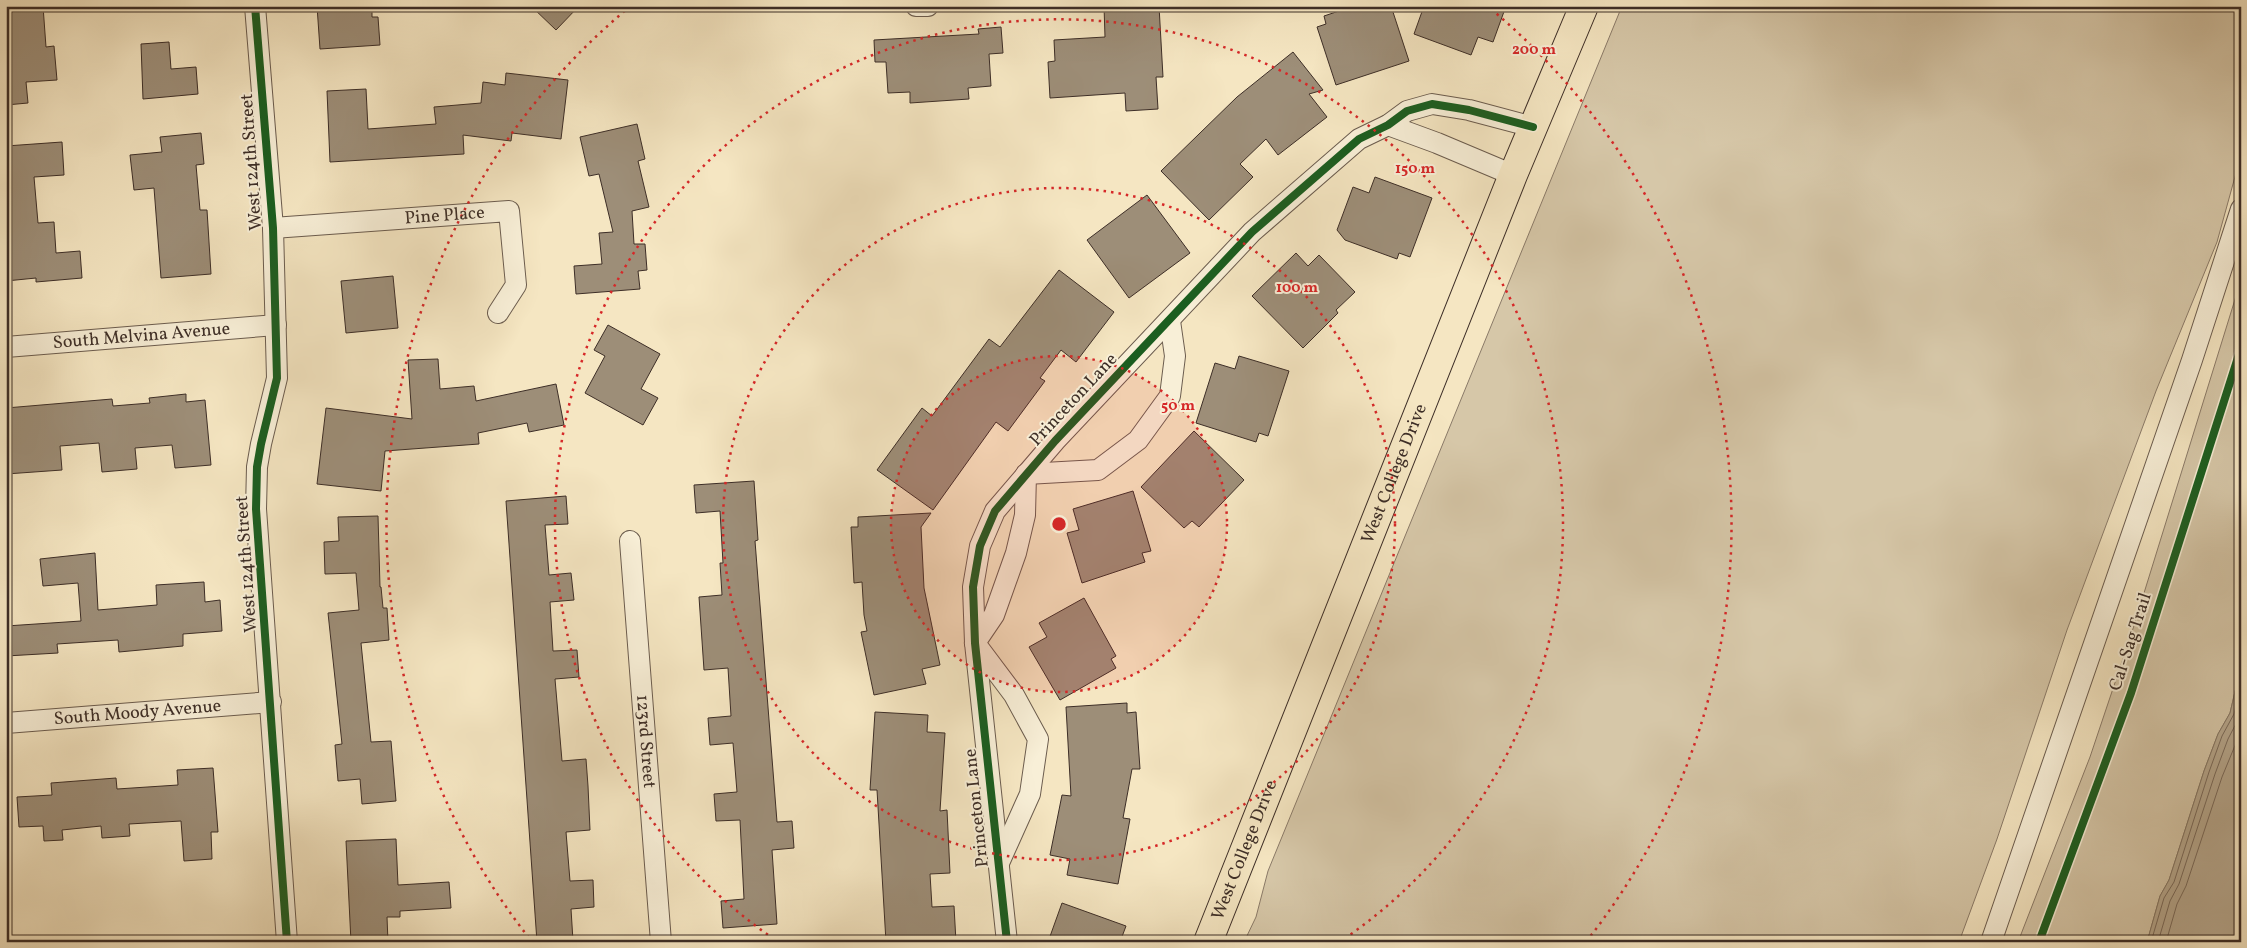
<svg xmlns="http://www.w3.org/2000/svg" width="2247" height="948" font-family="Vollkorn,serif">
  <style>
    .green { fill: #d6c7a8; stroke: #8a7a68 }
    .water { fill: #b6a78d; stroke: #867764 }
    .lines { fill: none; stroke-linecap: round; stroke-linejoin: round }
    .shore { stroke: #7a6a5a; stroke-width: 1 }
    .building { fill: #9d8e78; stroke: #3d2e27 }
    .minor-casing { stroke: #6b5c4e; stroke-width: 22 }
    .primary-casing { stroke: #3d2e27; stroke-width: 30 }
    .minor { stroke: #f8efd7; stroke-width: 20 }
    .primary { stroke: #f5e6c2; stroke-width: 28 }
    .cycleway-casing { stroke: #f8efd7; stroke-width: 11 }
    .cycleway { stroke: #1b5e20; stroke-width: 8 }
    .ring { fill: none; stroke: #d62828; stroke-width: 2.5; stroke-dasharray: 2.5 5 }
    .labels { text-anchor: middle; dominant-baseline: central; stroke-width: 4; stroke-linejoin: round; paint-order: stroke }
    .street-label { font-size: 18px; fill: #3d2e27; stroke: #f8efd7 }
    .centre { fill: #d62828; stroke: #f8efd7; stroke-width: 2.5 }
    .ring-label { font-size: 15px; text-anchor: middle; font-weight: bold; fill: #d62828; stroke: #f8efd7; stroke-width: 4; stroke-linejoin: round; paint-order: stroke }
  </style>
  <rect width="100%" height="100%" fill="#f5e6c2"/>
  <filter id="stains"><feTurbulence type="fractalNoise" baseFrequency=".004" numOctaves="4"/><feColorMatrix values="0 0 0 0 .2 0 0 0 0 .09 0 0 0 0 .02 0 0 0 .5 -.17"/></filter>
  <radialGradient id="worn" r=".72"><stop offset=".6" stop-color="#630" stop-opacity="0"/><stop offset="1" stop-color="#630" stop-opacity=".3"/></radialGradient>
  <!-- green -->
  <path class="green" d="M 1622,6 L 2241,6 L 2241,155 L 2217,242 L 2156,391 L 2067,630 L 1997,839 L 1959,942 L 1244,942 L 1256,917 L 1268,871 Z
    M 2241,280 L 2241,666 L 2230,713 L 2218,734 L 2204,771 L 2169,880 L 2160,896 L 2149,935 L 2145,942 L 2018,942 L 2090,757 L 2131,635 Z"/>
  <!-- water -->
  <path class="water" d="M 2241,666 L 2241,942 L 2145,942 L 2149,935 L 2160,896 L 2169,880 L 2204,771 L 2218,734 L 2230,713 Z"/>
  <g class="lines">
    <!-- shore -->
    <path class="shore" d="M 2151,942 L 2164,898 L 2174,882 L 2209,772 L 2222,736 L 2234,714 L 2241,686
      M 2158,942 L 2170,901 L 2179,884 L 2215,774 L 2228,739 L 2241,714
      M 2166,942 L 2177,904 L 2186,886 L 2222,777 L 2241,731"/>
  </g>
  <!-- building -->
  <path class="building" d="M 6,6 L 43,6 L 46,47 L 54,46 L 57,80 L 26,82 L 28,103 L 6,105 Z
    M 317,6 L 372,6 L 372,17 L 378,17 L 380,45 L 320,49 Z
    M 531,6 L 579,6 L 556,30 Z
    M 1104,6 L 1159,6 L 1163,77 L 1156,77 L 1158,109 L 1126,111 L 1125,93 L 1050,98 L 1048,62 L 1055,61 L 1054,40 L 1105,37 Z
    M 1354,6 L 1391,6 L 1409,61 L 1336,85 L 1317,27 L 1326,24 L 1324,16 Z
    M 1424,6 L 1506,6 L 1493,42 L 1478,37 L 1471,55 L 1414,34 Z
    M 1001,27 L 1003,53 L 989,54 L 991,86 L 968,88 L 969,99 L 910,103 L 910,92 L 888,93 L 886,62 L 875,62 L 874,40 L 979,34 L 978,29 Z
    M 169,42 L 171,69 L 196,67 L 198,94 L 143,99 L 141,44 Z
    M 1293,52 L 1323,90 L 1309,94 L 1327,117 L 1278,155 L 1266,139 L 1240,164 L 1253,177 L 1209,220 L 1161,171 L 1237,97 Z
    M 506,73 L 568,80 L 561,139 L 512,133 L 511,141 L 463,135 L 464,154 L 330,162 L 327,91 L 366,89 L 368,129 L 436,124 L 434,107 L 481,103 L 483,82 L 505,85 Z
    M 637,124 L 645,159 L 638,161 L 649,207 L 632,211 L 634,244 L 645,244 L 647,270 L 638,271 L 640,289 L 576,294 L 574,266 L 602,264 L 599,233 L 613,232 L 599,174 L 589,176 L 580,137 Z
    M 201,133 L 204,164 L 196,165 L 200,210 L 207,210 L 211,274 L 161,278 L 154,188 L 134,190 L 130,155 L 162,152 L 160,137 Z
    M 62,142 L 64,175 L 34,177 L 38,223 L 54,222 L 56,253 L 80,251 L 82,278 L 36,282 L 36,278 L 6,281 L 6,146 Z
    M 1375,177 L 1432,198 L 1410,257 L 1399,253 L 1397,259 L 1345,240 L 1337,230 L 1353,187 L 1369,193 Z
    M 1147,195 L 1190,253 L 1129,298 L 1087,240 Z
    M 1296,253 L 1308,266 L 1319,255 L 1355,292 L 1336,310 L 1338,313 L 1303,348 L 1252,296 Z
    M 1059,270 L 1114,312 L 1076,362 L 1061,350 L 1040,378 L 1045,381 L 1008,431 L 996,422 L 933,510 L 877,470 L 922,408 L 932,416 L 989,339 L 1000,347 Z
    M 393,276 L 398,328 L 346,333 L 341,281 Z
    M 608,325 L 660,354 L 641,389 L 658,398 L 643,425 L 585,393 L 605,356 L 594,350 Z
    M 1239,356 L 1289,371 L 1268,436 L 1259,433 L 1256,442 L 1196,423 L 1215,363 L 1235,369 Z
    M 438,359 L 440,389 L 474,386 L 476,401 L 556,384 L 564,425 L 529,432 L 527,423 L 478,433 L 479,444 L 385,451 L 381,491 L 317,484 L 326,408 L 412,419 L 408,360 Z
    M 186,394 L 186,402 L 205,400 L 211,465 L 175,468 L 172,445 L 135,448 L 137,469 L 102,472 L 99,443 L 60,446 L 62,470 L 6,474 L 6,408 L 112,399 L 113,406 L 150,403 L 149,398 Z
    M 1194,431 L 1244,480 L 1199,527 L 1192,521 L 1184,528 L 1141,487 Z
    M 754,481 L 758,540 L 755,541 L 777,822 L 792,821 L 794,848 L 772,850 L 777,924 L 723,928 L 721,901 L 744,899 L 740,820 L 716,821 L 714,794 L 737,792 L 733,743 L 710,745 L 708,718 L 731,716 L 728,668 L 704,670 L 699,597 L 722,595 L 720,563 L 723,563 L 720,511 L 696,513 L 694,485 Z
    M 1133,491 L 1151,551 L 1142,553 L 1145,562 L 1082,583 L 1067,533 L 1079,530 L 1073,509 Z
    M 566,496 L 568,524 L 545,525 L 549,575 L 571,573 L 574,600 L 550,602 L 553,651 L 577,650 L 579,677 L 555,679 L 562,761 L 586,759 L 588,786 L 590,830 L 566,832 L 570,881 L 593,880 L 594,907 L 571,909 L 573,941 L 537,942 L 506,501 Z
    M 931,513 L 921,527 L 924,588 L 940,665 L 922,669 L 926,684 L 874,695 L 861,632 L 867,631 L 864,615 L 862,582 L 854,583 L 851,527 L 858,527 L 858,517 Z
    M 378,516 L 380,587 L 381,587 L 383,608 L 387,608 L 389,640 L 361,643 L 371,742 L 391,741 L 396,801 L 362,804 L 360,779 L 338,781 L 335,745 L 342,744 L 328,613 L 359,610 L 356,573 L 325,574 L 324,542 L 339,541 L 338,517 Z
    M 95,553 L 98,610 L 157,605 L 156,585 L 204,582 L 205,602 L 220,600 L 222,631 L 183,634 L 183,646 L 119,652 L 118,640 L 57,644 L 58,653 L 6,656 L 6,626 L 81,621 L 78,583 L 43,586 L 40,559 Z
    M 1084,598 L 1116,656 L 1111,659 L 1116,668 L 1060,700 L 1029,647 L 1047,637 L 1039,623 Z
    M 1127,703 L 1127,713 L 1136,712 L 1140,769 L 1132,769 L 1123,818 L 1130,819 L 1118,884 L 1067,875 L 1070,859 L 1050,855 L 1062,795 L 1071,796 L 1066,707 Z
    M 875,712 L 928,715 L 927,732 L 945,733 L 940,811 L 947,810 L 950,873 L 930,874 L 932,907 L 954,906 L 956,942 L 886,942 L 877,790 L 870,790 Z
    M 213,768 L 218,832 L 211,832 L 212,859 L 184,861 L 181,821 L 129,824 L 130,836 L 102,838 L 101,826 L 62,830 L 63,840 L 44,841 L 43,826 L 19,827 L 17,797 L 52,795 L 51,783 L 116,778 L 117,789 L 178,785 L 177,770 Z
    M 396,839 L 398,885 L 449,882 L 451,908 L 400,911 L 400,917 L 387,917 L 388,942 L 351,942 L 346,841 Z
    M 1062,903 L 1126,926 L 1120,942 L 1048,942 Z"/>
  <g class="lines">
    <defs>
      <g id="minor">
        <path d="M 255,6 L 273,228 L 277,378 L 261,444 L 257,467 L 256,509 L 287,942"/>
        <path d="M 916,6 L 928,6"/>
        <path d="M 1388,125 L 1437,143 L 1513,175"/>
        <path id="s1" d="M 273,228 L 509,211 L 516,285 L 498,313"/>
        <path id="s2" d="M 6,347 L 276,325"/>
        <path id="s3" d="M 630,541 L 661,942"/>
        <path id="s4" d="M 6,723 L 271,702"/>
        <path d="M 999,863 L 1030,794 L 1038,739 L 1014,695 L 975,643 L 994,615 L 1016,553 L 1025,515 L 1026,474 L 1098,470 L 1138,440 L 1170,396 L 1175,356 L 1170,321"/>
        <path d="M 1007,942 L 975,643 L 973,587 L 980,546 L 995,511 L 1055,441 L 1252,232 L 1359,139 L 1388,125 L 1407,111 L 1432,104 L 1469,110 L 1533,127"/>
        <path d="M 1991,942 L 2192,360 L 2241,209"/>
      </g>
      <g id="primary">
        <path id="s5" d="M 1208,942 L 1513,175 L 1584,6"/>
      </g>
    </defs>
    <!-- minor casing -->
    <use href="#minor" class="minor-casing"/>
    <!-- primary casing -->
    <use href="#primary" class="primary-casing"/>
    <!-- minor -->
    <use href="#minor" class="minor"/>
    <!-- primary -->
    <use href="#primary" class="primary"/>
    <defs>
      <path id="cycleway" d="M 255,6 L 273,228 L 277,378 L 261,444 L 257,467 L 256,509 L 287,942
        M 1007,942 L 975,643 L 973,587 L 980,546 L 995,511 L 1055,441 L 1252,232 L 1359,139 L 1388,125 L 1407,111 L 1432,104 L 1469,110 L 1533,127
        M 2039,942 L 2131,693 L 2241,348"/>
    </defs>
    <!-- cycleway casing -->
    <use href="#cycleway" class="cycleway-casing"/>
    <!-- cycleway -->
    <use href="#cycleway" class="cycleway"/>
  </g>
  <!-- distance rings -->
  <circle cx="1059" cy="524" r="168" fill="#d62828" fill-opacity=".12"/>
  <g class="ring">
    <circle cx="1059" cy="524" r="168"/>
    <circle cx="1059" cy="524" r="336"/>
    <path d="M774 939A504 504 0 1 1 1344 939"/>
    <path d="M529 938A672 672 0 0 1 627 9M1491 9A672 672 0 0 1 1589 938"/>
  </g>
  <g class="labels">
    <!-- street labels -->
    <g class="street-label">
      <text transform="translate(252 162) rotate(-94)">West 124th Street</text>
      <text stroke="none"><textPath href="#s1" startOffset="172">Pine Place</textPath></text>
      <text stroke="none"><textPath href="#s2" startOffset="136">South Melvina Avenue</textPath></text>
      <text transform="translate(1074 400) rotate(-47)">Princeton Lane</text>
      <text stroke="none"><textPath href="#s5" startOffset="504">West College Drive</textPath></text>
      <text transform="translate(247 564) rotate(-94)">West 124th Street</text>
      <text transform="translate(2131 642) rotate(-72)">Cal-Sag Trail</text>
      <text stroke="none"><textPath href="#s4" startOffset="132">South Moody Avenue</textPath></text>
      <text stroke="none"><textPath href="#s3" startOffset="201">123rd Street</textPath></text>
      <text transform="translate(977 808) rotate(-96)">Princeton Lane</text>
      <text stroke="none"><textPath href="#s5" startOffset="99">West College Drive</textPath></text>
    </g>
  </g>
  <circle cx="1059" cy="524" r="8" class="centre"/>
  <g class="ring-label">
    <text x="1534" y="54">200 m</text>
    <text x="1415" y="173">150 m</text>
    <text x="1297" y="292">100 m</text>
    <text x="1178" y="410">50 m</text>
  </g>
  <!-- margin -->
  <rect width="2247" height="948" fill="none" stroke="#f5e6c2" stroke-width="25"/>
  <rect x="8" y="8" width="2232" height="933" fill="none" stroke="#3d2e27" stroke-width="2.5"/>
  <rect x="12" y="12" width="2222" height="923" fill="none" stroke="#3d2e27"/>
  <rect width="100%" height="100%" filter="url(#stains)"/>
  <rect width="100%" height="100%" fill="url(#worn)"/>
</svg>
